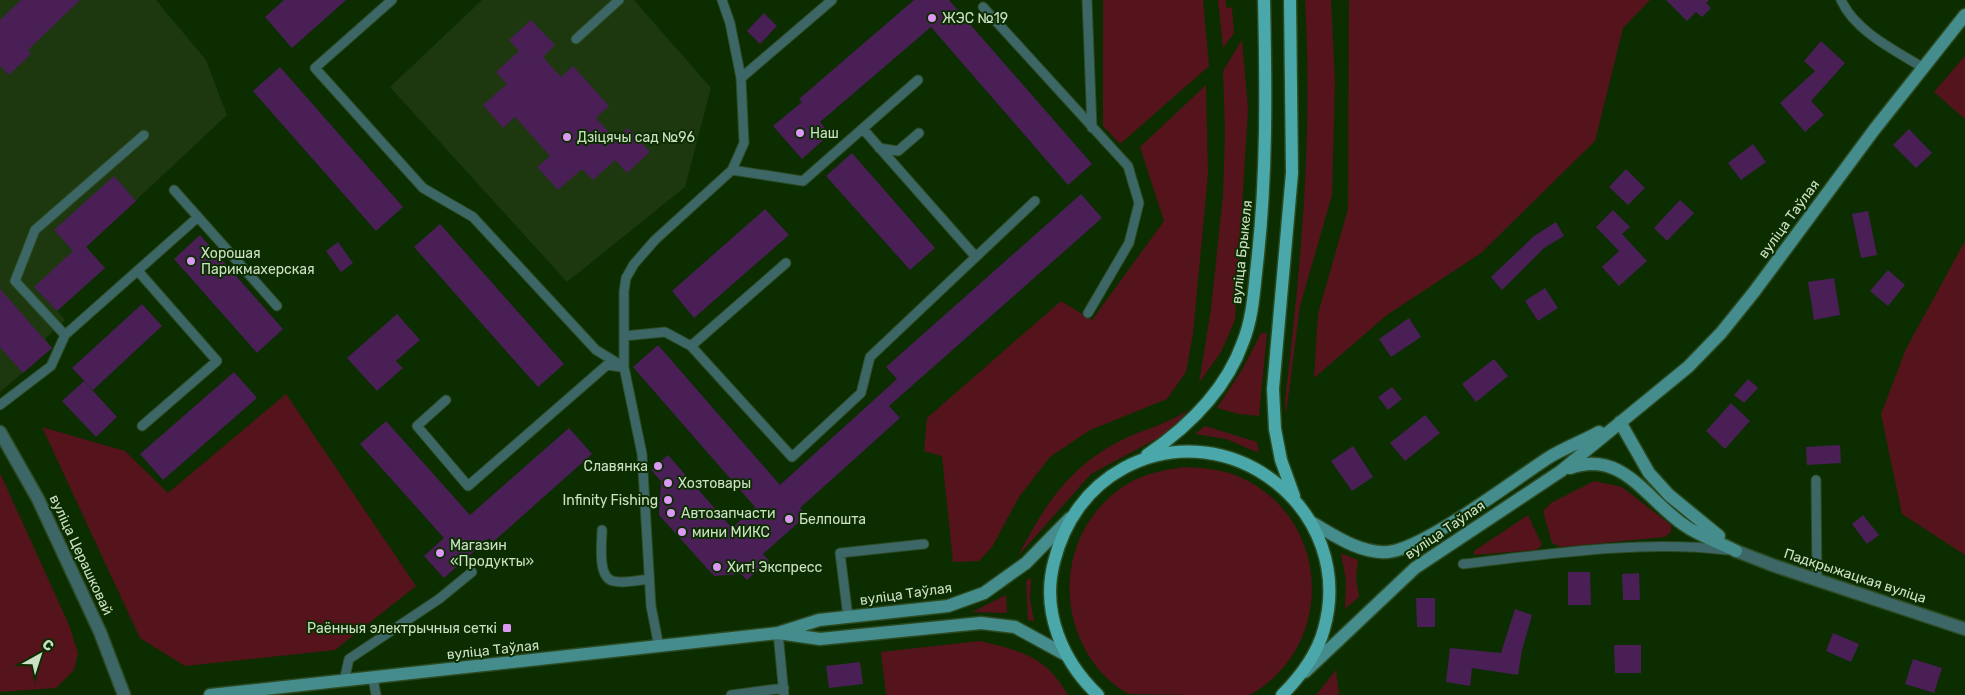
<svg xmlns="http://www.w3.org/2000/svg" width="1965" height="695" font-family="Rubik,sans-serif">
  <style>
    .built { fill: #1d380e }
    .green { fill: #55131c }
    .building { fill: #491f56 }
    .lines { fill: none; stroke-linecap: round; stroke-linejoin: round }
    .service-casing { stroke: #2b4a20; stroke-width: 11 }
    .tertiary-casing { stroke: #2b4a20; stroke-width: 15 }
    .secondary-casing { stroke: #2b4a20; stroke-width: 15 }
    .primary-casing { stroke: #2b4a20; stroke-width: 15 }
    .service { stroke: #3d6667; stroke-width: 9 }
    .tertiary { stroke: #3d6667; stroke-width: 12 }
    .secondary { stroke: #458c8d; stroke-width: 12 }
    .primary { stroke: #4aa8aa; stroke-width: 12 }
    .poi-dot { fill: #dc99f4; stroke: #0c2d00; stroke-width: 2 }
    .labels { text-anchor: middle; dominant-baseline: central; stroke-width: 4; stroke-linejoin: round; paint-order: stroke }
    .poi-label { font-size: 14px; fill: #cce0c5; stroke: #0c2d00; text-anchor: start }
    .street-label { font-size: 14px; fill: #cce0c5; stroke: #0c2d00 }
  </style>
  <rect width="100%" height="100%" fill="#0c2d00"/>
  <!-- built -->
  <path class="built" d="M 0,0 L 156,0 L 206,60 L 227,115 L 86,247 L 105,268 L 57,311 L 65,320 L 45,339 L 52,348 L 0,392 Z
    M 482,0 L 634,0 L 711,88 L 685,187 L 567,282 L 390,87 Z"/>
  <!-- green -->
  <path class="green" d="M 1103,0 L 1203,0 L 1209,66 L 1120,144 L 1103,126 Z
    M 1218,0 L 1226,0 L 1226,7 L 1232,8 L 1234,33 L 1223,48 Z
    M 1305,0 L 1331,0 L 1335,82 L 1332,195 L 1300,306 L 1286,415 L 1285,400 C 1301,268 1313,134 1305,0 Z
    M 1349,0 L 1650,0 L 1623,28 L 1595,141 L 1481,253 L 1387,315 L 1314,378 L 1318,314 L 1348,209 Z
    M 1242,40 L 1248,109 L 1235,320 L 1221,352 L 1199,383 L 1211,309 L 1223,196 L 1225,132 L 1223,71 Z
    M 1965,56 L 1965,119 L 1934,92 Z
    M 1206,85 L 1208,174 L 1193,334 L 1186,372 L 1167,399 L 1090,430 L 1050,457 L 1019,497 L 992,547 L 979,561 L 953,562 L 942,456 L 924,451 L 927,418 L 1061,301 L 1092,320 L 1164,221 L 1140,147 Z
    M 1965,241 L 1965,555 L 1902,514 L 1881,414 L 1906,349 Z
    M 1261,333 L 1267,333 L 1259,416 L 1239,414 L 1217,408 L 1243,368 Z
    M 286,394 L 416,586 L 335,650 L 185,666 L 140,638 L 42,427 L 125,451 L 168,493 Z
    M 1188,410 L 1171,431 L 1091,474 L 1018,556 C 1043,508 1068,468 1118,442 C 1142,429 1164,426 1188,410 Z
    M 1205,426 L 1257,442 L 1259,453 L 1226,439 L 1195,434 Z
    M 1184,467 C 1203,468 1222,469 1240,477 C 1331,518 1337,645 1250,695 C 1232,695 1138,695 1129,694 C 1109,684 1092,664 1083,645 C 1054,587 1073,516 1129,483 C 1146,473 1165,470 1184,467 Z
    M 0,473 L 69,625 L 78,653 L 74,670 L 56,688 L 0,692 Z
    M 1594,481 L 1622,487 L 1671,525 L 1671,532 L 1665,537 L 1561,547 L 1552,543 L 1543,511 L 1551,503 Z
    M 1528,515 L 1542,545 L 1536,550 L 1474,555 L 1474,551 Z
    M 1341,553 L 1358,560 L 1356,578 L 1359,597 L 1345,609 L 1346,580 Z
    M 1031,578 L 1030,600 L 1034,621 L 1028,620 L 1026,581 Z
    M 1006,595 L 1007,613 L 972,612 Z
    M 980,641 C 1021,651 1046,656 1068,695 L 886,695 L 881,652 Z
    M 1336,670 L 1339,695 L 1316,695 Z"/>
  <!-- building -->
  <path class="building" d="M 21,0 L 80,0 L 28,50 L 31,54 L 9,75 L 0,66 L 0,20 Z
    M 284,0 L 346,0 L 292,48 L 265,17 Z
    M 914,0 L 949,0 L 1092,164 L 1068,185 L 931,27 L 820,122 L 830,134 L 802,159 L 773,126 L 802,102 L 799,99 Z
    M 1666,0 L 1709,0 L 1706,3 L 1711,8 L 1702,17 L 1696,12 L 1687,21 Z
    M 764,13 L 777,26 L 760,44 L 747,31 Z
    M 531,20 L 555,45 L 543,57 L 561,77 L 573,66 L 609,106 L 596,118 L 615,139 L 628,128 L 650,152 L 627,173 L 615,160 L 593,180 L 582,169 L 558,190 L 537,167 L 550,156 L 515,117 L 503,128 L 483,105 L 507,84 L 496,72 L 519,51 L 509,40 Z
    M 1821,41 L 1845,63 L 1811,101 L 1824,115 L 1805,132 L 1780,103 L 1815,71 L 1804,61 Z
    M 280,67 L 403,207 L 376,231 L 253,91 Z
    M 1909,129 L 1932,153 L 1916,168 L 1893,145 Z
    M 1753,144 L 1766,162 L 1741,180 L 1728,163 Z
    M 852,153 L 935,248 L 910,270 L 826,176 Z
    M 1626,169 L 1645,188 L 1628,205 L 1609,187 Z
    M 114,176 L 136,201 L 86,247 L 105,268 L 57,311 L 34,287 L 73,251 L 54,230 Z
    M 1081,194 L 1102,218 L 889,406 L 900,418 L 800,508 L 807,515 L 763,554 L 769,561 L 747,580 L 741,574 L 714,576 L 659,515 L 661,481 L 651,470 L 668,455 L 732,528 L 755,507 L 633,367 L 658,345 L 780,485 L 897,379 L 886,367 Z
    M 1680,200 L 1694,213 L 1667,241 L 1654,228 Z
    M 765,209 L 789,235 L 694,318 L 672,291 Z
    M 1613,210 L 1630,227 L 1622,234 L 1647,261 L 1619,286 L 1602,267 L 1619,251 L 1596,227 Z
    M 1868,211 L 1877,255 L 1861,258 L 1852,214 Z
    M 1556,222 L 1564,236 L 1544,248 L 1502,290 L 1491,277 L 1534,236 Z
    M 440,224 L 564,364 L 538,387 L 414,247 Z
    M 200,235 L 283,329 L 257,353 L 174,259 Z
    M 338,242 L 353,263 L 341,272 L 326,251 Z
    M 1888,270 L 1905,285 L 1888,306 L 1870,291 Z
    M 1834,278 L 1840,315 L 1814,320 L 1808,282 Z
    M 1545,288 L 1558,308 L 1538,321 L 1525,301 Z
    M 0,289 L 52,348 L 23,373 L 0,347 Z
    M 142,304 L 162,326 L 93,390 L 72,368 Z
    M 397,314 L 420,340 L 396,361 L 403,368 L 377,391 L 347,358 Z
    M 1409,318 L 1421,337 L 1391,357 L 1379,339 Z
    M 1494,359 L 1508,376 L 1476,402 L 1462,384 Z
    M 234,372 L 257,398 L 163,480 L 140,454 Z
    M 1748,379 L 1758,388 L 1744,403 L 1734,395 Z
    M 84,381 L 117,417 L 96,437 L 62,401 Z
    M 1392,387 L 1402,399 L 1388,410 L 1378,397 Z
    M 1731,403 L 1750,421 L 1725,449 L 1706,431 Z
    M 1425,415 L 1440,433 L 1405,461 L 1390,443 Z
    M 386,421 L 470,515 L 569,428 L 592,454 L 493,542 L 489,538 L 444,578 L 424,556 L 444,538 L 360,444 Z
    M 1840,445 L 1841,463 L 1807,465 L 1806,447 Z
    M 1353,446 L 1373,477 L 1352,491 L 1331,461 Z
    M 1863,515 L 1879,535 L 1867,544 L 1852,524 Z
    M 1568,572 L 1590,572 L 1591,605 L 1568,605 Z
    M 1639,573 L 1640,600 L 1623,600 L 1622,574 Z
    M 1416,598 L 1435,598 L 1435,627 L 1417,627 Z
    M 1515,609 L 1532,615 L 1522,650 L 1518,675 L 1472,668 L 1470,686 L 1446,682 L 1450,648 L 1501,653 Z
    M 1833,633 L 1859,644 L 1851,662 L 1826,651 Z
    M 1614,645 L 1641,645 L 1641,673 L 1615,673 Z
    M 1913,659 L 1942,668 L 1934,693 L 1905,684 Z
    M 860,662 L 863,684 L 829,688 L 826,666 Z"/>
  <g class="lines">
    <defs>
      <path id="service" d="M 392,0 L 315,68 L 423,188 L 473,217 L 596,350 L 624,367
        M 1087,0 L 1092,128
        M 1841,0 C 1855,31 1894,50 1922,67
        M 983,7 L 1128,166 L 1139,203 L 1129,243 L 1088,313
        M 576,39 L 619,0
        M 741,78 L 832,0
        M 863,129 L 975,256
        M 879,148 L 898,151 L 919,133
        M 732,170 L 803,181 L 918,80
        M 174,190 L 198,217
        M 138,271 L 217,361 L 142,426
        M 65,335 L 15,281 L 35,230 L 144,135
        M 624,336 L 665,332 L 691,346 L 792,457 L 861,393 L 870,357 L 1035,201
        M 691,346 L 786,263
        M 446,400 L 417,426 L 468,486 L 607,365 L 621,367
        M 0,405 L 51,366 L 65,335 L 198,217 L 277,306
        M 1816,480 L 1817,580
        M 602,530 C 602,543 597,577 613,581 C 623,584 639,580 649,579
        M 1463,564 C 1550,554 1640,540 1727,550
        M 848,617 L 840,553 L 924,544
        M 778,633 L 784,695
        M 659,647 L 651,606 L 642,454 L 624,367 L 624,291 L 626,278 L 634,264 L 655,240 L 732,170 L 744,143 L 741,78 L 730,23 L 722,0
        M 373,678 L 376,695
        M 344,681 L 349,659 L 439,599 L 472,572
        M 731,695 L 784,688"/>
      <path id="tertiary" d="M 0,432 L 38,499 L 100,632 L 124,695
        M 1736,551 L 1775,566 L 1965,629"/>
      <path id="secondary" d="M 1620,422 L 1649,473 L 1669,495 L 1719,536
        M 1570,468 C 1622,449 1646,499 1684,525 C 1699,536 1719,542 1736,551
        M 1311,522 C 1334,535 1360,554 1388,552 C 1424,549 1514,480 1548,458 C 1564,448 1583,441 1599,432
        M 778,633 L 820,639 L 981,623 L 1015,627 L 1066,655
        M 1305,672 L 1415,568 L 1561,471 L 1688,367 L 1721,333 L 1754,292 L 1874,130 L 1965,15
        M 210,695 L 778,633 L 819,620 L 948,606 L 984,593 L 1026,563 L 1070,518"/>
      <path id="primary" d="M 1290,0 L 1292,173 L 1273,389 L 1275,429 L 1281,460 L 1294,496
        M 1147,455 C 1188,427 1226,390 1243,342 C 1253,317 1254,290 1257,264 C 1267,176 1266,88 1264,0
        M 1098,695 C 1062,661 1041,611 1054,562 C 1064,522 1087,488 1124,468 C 1230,411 1357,511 1324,629 C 1317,655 1301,676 1282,695"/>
    </defs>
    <!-- service casing -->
    <use href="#service" class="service-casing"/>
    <!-- tertiary casing -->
    <use href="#tertiary" class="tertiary-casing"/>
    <!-- secondary casing -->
    <use href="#secondary" class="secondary-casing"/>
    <!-- primary casing -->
    <use href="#primary" class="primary-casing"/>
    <!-- service -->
    <use href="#service" class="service"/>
    <!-- tertiary -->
    <use href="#tertiary" class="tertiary"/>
    <!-- secondary -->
    <use href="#secondary" class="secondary"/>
    <!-- primary -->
    <use href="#primary" class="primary"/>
  </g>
  <!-- markers -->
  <g class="poi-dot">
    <circle cx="932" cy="18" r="5"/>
    <circle cx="800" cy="133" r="5"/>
    <circle cx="567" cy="137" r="5"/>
    <circle cx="191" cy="261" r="5"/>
    <circle cx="658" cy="466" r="5"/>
    <circle cx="668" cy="483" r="5"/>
    <circle cx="668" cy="500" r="5"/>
    <circle cx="671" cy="513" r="5"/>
    <circle cx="789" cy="519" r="5"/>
    <circle cx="682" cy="532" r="5"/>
    <circle cx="440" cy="553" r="5"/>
    <circle cx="717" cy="567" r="5"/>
    <rect x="502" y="623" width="10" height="10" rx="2.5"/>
  </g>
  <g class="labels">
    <!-- poi labels -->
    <g class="poi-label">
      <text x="942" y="18">ЖЭС №19</text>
      <text x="810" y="133">Наш</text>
      <text x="577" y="137">Дзіцячы сад №96</text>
      <text x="201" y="253">Хорошая<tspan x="201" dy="16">Парикмахерская</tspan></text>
      <text x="648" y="466" text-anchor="end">Славянка</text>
      <text x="678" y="483">Хозтовары</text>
      <text x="658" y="500" text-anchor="end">Infinity Fishing</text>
      <text x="681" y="513">Автозапчасти</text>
      <text x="799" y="519">Белпошта</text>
      <text x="692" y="532">мини МИКС</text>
      <text x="450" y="545">Магазин<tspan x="450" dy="16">«Продукты»</tspan></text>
      <text x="727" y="567">Хит! Экспресс</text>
      <text x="497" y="628" text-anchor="end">Раённыя электрычныя сеткі</text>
    </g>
    <!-- street labels -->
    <g class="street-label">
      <text transform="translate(1789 219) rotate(-54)">вуліца Таўлая</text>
      <text transform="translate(1242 252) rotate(-84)">вуліца Брыкеля</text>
      <text transform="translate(1445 530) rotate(-34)">вуліца Таўлая</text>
      <text transform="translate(81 555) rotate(65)">вуліца Церашковай</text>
      <text transform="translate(1855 576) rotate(18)">Падкрыжацкая вуліца</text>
      <text transform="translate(906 594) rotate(-8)">вуліца Таўлая</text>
      <text transform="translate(493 650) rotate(-6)">вуліца Таўлая</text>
    </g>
  </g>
  <!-- north arrow -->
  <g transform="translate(40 655) rotate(39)" stroke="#0c2d00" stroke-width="4" paint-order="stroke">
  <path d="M0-4L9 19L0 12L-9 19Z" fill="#cce0c5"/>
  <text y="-8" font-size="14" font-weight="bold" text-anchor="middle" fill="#cce0c5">С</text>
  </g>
</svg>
